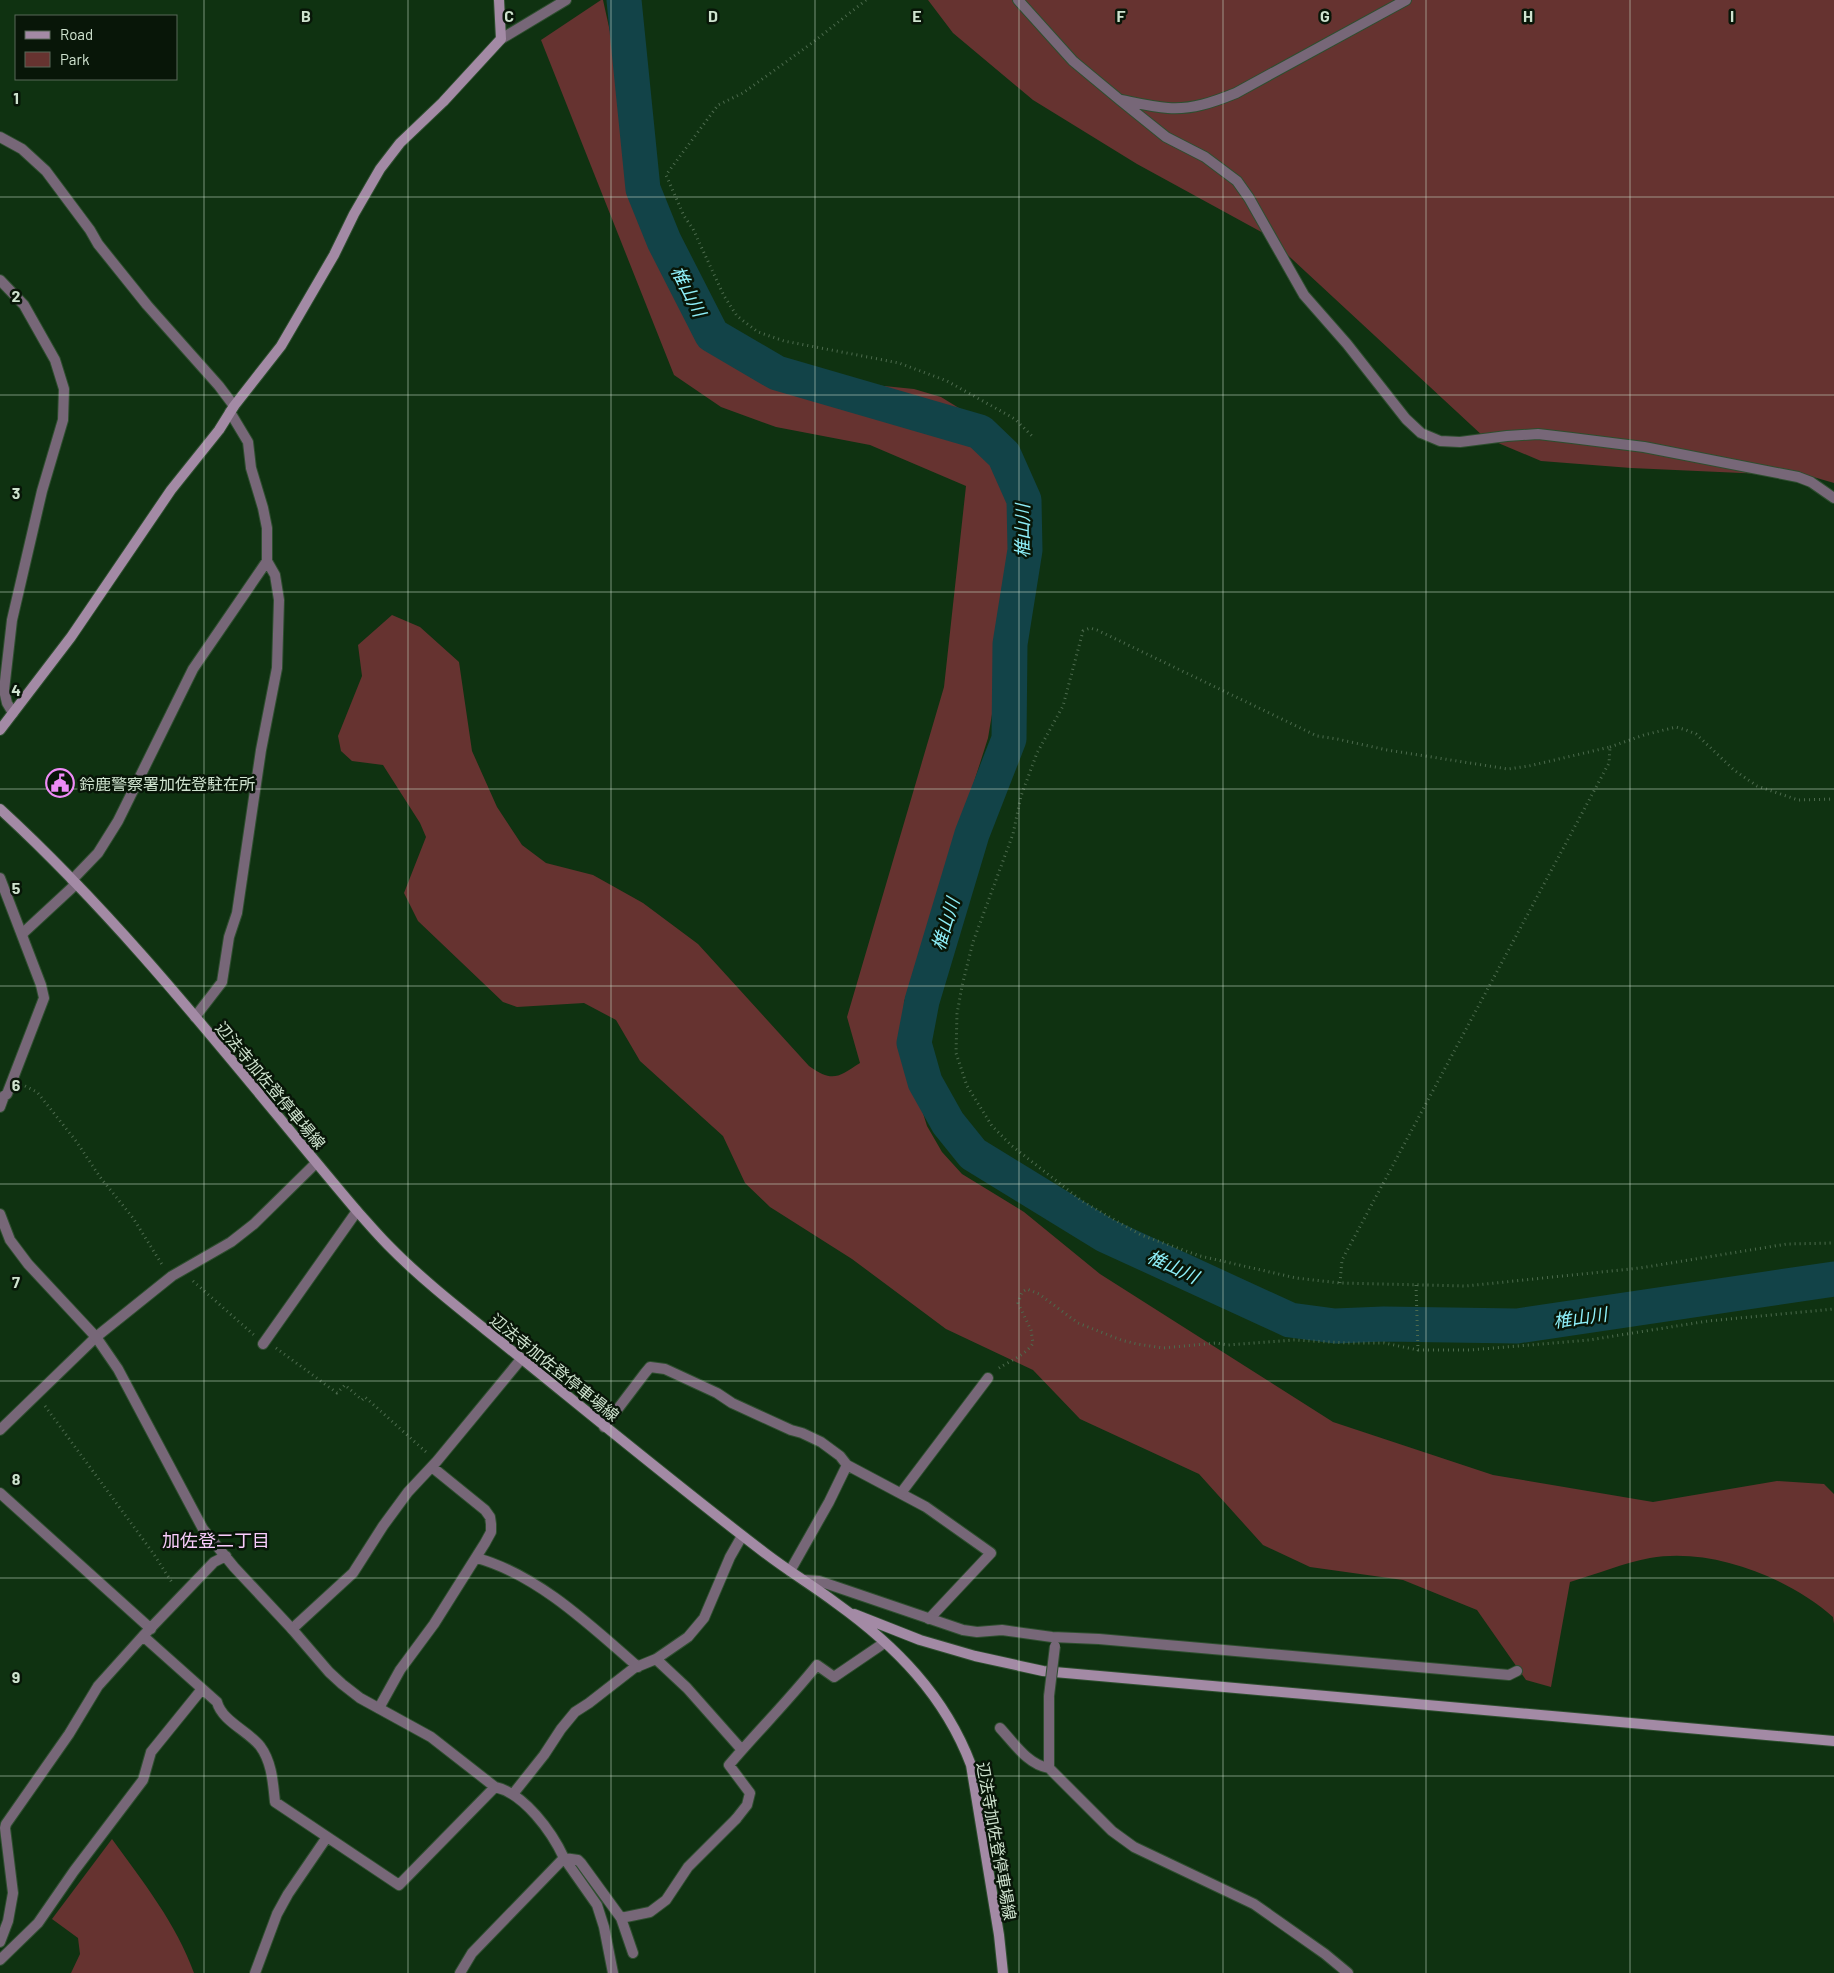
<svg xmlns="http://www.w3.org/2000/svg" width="1834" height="1973" font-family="Barlow,'Noto Sans JP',sans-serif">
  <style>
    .green { fill: #663330 }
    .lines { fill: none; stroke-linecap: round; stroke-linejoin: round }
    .river { stroke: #124348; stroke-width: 35 }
    .lane-casing { stroke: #2e4e2f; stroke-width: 12 }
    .street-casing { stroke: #2e4e2f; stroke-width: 12 }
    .secondary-casing { stroke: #2e4e2f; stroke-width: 12 }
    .path { stroke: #4d6b4e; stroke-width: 3; stroke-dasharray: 1 4; stroke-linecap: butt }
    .lane { stroke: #776778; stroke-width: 10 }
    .street { stroke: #776778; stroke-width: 10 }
    .secondary { stroke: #a38aa5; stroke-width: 10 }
    .street-bridge-casing { stroke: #2e4e2f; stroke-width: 12; stroke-linecap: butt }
    .street-bridge { stroke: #776778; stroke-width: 10 }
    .grid { fill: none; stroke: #cfe3cf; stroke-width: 1; stroke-opacity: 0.55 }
    .labels { text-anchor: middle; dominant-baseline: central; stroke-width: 5; stroke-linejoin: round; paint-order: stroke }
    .poi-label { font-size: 16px; fill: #cfe3cf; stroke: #081608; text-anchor: start }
    .street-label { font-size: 16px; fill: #cfe3cf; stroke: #081608 }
    .water-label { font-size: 18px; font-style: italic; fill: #8eeff9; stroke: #081608 }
    .neighbourhood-label { font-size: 18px; fill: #f9ccfc; stroke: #081608 }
    .grid-label { font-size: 16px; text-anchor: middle; font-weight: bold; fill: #cfe3cf; stroke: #081608; stroke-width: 5; stroke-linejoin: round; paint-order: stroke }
  </style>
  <rect width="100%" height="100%" fill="#0f3211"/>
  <!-- green -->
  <path class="green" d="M 601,0 L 603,0 L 665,279 L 705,349 L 744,372 L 914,389 L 941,397 L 993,429 L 1019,485 L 1025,517 L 988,738 L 904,1002 L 903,1035 L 908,1065 L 927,1126 L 942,1152 L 962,1174 L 1024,1212 L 1100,1274 L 1333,1422 L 1493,1475 L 1653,1502 L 1777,1481 L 1824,1484 L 1834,1494 L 1834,1624 L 1833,1617 C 1788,1577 1711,1547 1650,1558 C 1626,1562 1594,1575 1570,1582 L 1551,1687 L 1526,1680 L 1477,1610 L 1403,1580 L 1310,1567 L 1263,1545 L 1199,1474 L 1080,1419 L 1033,1370 L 946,1329 L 852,1259 L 770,1207 L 745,1183 L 723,1136 L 640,1061 L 616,1020 L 584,1003 L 517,1007 L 503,1002 L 418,921 L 404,893 L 426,837 L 420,823 L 383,765 L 352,761 L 341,751 L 338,736 L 362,676 L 358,645 L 392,615 L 420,627 L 459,662 L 472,751 L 497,807 L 522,845 L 546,863 L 593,875 L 643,903 L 698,944 L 809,1066 C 833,1083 838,1077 860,1063 L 847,1017 L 944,687 L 966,486 L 870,445 L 776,427 L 721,407 L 674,375 L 541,40 Z
    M 928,0 L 1834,0 L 1834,483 L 1810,476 L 1631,468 L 1541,461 L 1484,437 L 1265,234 L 1137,164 L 1033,100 L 953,33 Z
    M 112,1839 C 143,1882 176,1923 194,1973 L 71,1973 L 80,1954 L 78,1938 L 52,1919 Z"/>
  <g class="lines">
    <!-- river -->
    <path class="river" d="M 624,0 L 643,189 L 664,241 L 712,335 L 777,373 L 980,432 L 1004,455 L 1024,500 L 1025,550 L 1010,644 L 1009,739 L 972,834 L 922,1001 L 914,1043 L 925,1082 L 948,1123 L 973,1154 L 1105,1235 L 1290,1320 L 1335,1326 L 1384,1324 L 1517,1326 L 1834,1279"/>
    <defs>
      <path id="lane" d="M 0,280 L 24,305 L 55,360 L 64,389 L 63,420 L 42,491 L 12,620 L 4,690 L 7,703 L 13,713
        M 72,880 L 98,853 L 118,821 L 193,669 L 267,561
        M 22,934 L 76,884
        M 195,1017 L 222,982 L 229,937 L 237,913 L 261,750 L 277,668 L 279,600 L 275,575 L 267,561 L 267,528 L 263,508 L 251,468 L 248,442 L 230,412
        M 263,1344 L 357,1211
        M 604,1427 L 645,1373 L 650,1367 L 665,1369 L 717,1393 L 732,1403 L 791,1430 L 802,1433 L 821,1442 L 840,1456 L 847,1465 L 829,1502 L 790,1571
        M 0,1430 L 96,1337 L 172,1276 L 231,1242 L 254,1224 L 316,1163
        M 847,1465 L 926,1507 L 991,1553 L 929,1619
        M 477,1558 C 538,1575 591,1626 638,1667
        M 292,1629 L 353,1573 L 383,1526 L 408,1492 L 437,1461 L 522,1358
        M 656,1659 L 687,1688 L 742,1750
        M 379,1708 L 400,1670 L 434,1624 L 485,1543 L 491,1532 L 491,1524 L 490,1517 L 485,1510 L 432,1467
        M 1000,1728 C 1014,1743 1028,1765 1049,1768 L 1112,1831 L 1134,1847 L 1254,1904 L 1325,1954 L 1348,1973
        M 513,1794 L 544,1755 L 561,1729 L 575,1712 L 589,1703 L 634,1668 L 656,1659 L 688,1637 L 704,1618 L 730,1557 L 742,1536
        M 736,1819 L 747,1805 L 750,1793 L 729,1765 C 758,1731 789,1700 817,1665 L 834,1677 L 884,1643"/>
      <path id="street" d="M 1018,0 L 1073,61 L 1120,100 L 1166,137 L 1205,157 L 1237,181 L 1249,198 L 1304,295 L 1347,344 L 1406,419 L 1421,433 L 1440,441 L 1460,442 L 1507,436 L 1538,434 L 1572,438 L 1644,447 L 1798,477 L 1811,482 L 1834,498
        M 501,39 L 566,0
        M 1121,100 C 1136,103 1152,107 1168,108 C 1191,110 1214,102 1236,93 L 1406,0
        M 0,137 L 22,149 L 46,171 L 90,230 L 98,244 L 147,305 L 219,386 L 234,406
        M 0,878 L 41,985 L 44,998 L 7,1094 L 4,1096 L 0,1107
        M 0,1214 L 10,1240 L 28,1264 L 96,1337 L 118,1369 L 203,1529 L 234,1567 L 292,1629 L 329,1672 L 342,1684 L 360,1698 L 431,1737 L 495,1787 C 524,1793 552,1832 564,1858 L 472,1953 L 460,1973
        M 0,1493 L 151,1629
        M 901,1493 L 988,1378
        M 804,1580 L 819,1581 L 963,1630 L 977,1632 L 1002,1630 L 1052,1637 L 1099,1639 L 1509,1675 L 1517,1671
        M 143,1636 L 217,1702 C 222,1721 248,1731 260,1746 C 272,1762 273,1783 275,1802 L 399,1885 L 495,1787
        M 1049,1696 L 1049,1768
        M 564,1858 L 597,1905 L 604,1927 L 613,1973
        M 564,1858 L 578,1860 L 581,1863 L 621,1918 L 633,1953
        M 621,1918 L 650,1912 L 666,1900 L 688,1867 L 736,1819
        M 0,1942 L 8,1921 L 13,1893 L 5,1828 L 6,1824 L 69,1734 L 98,1686 L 143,1636 L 214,1562 L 226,1556
        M 0,1960 L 38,1923 L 74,1871 L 143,1780 L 151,1752 L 202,1689
        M 255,1973 L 277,1914 L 288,1894 L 327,1837"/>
      <path id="secondary" d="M 0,730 L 71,637 L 171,490 L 219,430 L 234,406 L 281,346 L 334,255 L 354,214 L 380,169 L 400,143 L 443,102 L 501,39 L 499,0
        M 0,809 C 132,930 241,1074 357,1211 C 367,1222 377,1234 388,1245 C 429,1287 477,1322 522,1359 C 601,1423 680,1488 761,1550 C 785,1569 812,1585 836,1603 C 896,1646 945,1696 971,1765 L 999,1935 L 1003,1973
        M 854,1614 L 920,1640 L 975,1656 L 1043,1671 L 1834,1741"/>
    </defs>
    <!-- lane casing -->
    <use href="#lane" class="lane-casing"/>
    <!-- street casing -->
    <use href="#street" class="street-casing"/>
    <!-- secondary casing -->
    <use href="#secondary" class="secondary-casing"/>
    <!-- path -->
    <path class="path" d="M 866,0 L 812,43 L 743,93 L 718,105 L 666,175 L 684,216 L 693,229 L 724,296 L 737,316 L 758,332 L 784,341 L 899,363 L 947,381 L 1015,419 L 1032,436
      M 1610,747 L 1644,735 L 1676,727 L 1686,730 L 1696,734 L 1734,770 L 1757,786 L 1798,800 L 1834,799
      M 25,1086 L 37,1092 L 76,1141 L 100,1177 L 133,1218 L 163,1266
      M 193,1281 L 254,1335
      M 1340,1283 L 1342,1260 L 1609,763 L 1610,747 L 1529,766 L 1508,769 L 1387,750 L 1337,739 L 1317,736 L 1097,630 L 1090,628 L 1083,631 L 1063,706 L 1037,753 L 1021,796 L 1013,834 L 973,942 L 962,986 L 957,1014 L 956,1053 L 967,1086 L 992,1126 L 1012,1146 L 1082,1201 L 1141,1235 L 1200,1256 L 1296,1278 L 1340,1283 L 1466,1286 L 1640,1268 L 1787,1244 L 1834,1243
      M 1416,1285 L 1418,1350 L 1470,1350 L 1589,1340 L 1708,1321 L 1834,1309
      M 276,1348 L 337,1393 L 345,1385 L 362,1400 L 365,1397 L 426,1452
      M 999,1368 C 1010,1361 1027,1354 1033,1343 L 1031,1330 L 1018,1303 L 1022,1292 L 1027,1289 L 1039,1294 L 1078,1323 L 1121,1340 L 1137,1344 L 1163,1348 L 1216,1343 L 1228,1345 L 1294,1340 L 1348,1343 L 1384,1343 L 1418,1350
      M 45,1406 L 153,1553 L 173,1584"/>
    <!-- lane -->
    <use href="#lane" class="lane"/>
    <!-- street -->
    <use href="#street" class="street"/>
    <!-- secondary -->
    <use href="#secondary" class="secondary"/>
    <defs>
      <path id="street-bridge" d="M 1049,1696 L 1055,1646"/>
    </defs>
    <!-- street-bridge casing -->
    <use href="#street-bridge" class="street-bridge-casing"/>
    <!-- street-bridge -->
    <use href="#street-bridge" class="street-bridge"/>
  </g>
  <!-- grid -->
  <path class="grid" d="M 204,0 L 204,1973M 408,0 L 408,1973M 611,0 L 611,1973M 815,0 L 815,1973M 1019,0 L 1019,1973M 1223,0 L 1223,1973M 1426,0 L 1426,1973M 1630,0 L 1630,1973M 0,197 L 1834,197M 0,395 L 1834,395M 0,592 L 1834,592M 0,789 L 1834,789M 0,986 L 1834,986M 0,1184 L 1834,1184M 0,1381 L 1834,1381M 0,1578 L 1834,1578M 0,1776 L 1834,1776"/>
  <!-- icons -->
  <defs>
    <symbol id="civic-ring" viewBox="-11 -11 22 22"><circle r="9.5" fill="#081608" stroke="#ef8bf7" stroke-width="1.5"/><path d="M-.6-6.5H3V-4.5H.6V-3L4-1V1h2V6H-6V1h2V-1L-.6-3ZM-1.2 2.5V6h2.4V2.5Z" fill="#ef8bf7"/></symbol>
  </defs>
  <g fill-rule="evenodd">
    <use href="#civic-ring" x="44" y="767" width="32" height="32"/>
  </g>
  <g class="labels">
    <!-- poi labels -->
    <g class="poi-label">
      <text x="79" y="783">鈴鹿警察署加佐登駐在所</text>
    </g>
    <!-- street labels -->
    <g class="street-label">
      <text transform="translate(271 1085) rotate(50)">辺法寺加佐登停車場線</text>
      <text transform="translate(555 1367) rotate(39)">辺法寺加佐登停車場線</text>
      <text transform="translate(997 1841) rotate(80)">辺法寺加佐登停車場線</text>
    </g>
    <!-- water labels -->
    <g class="water-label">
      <text transform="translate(689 291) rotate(63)">椎山川</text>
      <text transform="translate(1022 531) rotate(-90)">椎山川</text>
      <text transform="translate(945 924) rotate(-73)">椎山川</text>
      <text transform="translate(1173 1266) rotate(25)">椎山川</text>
      <text transform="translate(1580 1317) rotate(-8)">椎山川</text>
    </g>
    <!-- neighbourhood labels -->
    <g class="neighbourhood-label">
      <text x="216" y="1540">加佐登二丁目</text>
    </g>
  </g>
  <g class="grid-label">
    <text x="306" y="22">B</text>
    <text x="509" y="22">C</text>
    <text x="713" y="22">D</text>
    <text x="917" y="22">E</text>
    <text x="1121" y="22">F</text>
    <text x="1325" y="22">G</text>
    <text x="1528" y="22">H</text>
    <text x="1732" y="22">I</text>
    <text x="16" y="104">1</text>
    <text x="16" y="302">2</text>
    <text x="16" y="499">3</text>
    <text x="16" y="696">4</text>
    <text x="16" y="894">5</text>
    <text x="16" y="1091">6</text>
    <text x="16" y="1288">7</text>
    <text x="16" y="1485">8</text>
    <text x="16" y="1683">9</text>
  </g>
  <!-- legend -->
  <rect x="15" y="15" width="162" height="65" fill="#081608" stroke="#586858"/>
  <rect x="25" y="31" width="25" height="8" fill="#a38aa5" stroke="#586858"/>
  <text x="60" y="40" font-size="15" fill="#cfe3cf">Road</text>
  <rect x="25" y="52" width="25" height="15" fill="#663330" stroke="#586858"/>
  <text x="60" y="65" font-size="15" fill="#cfe3cf">Park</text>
</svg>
